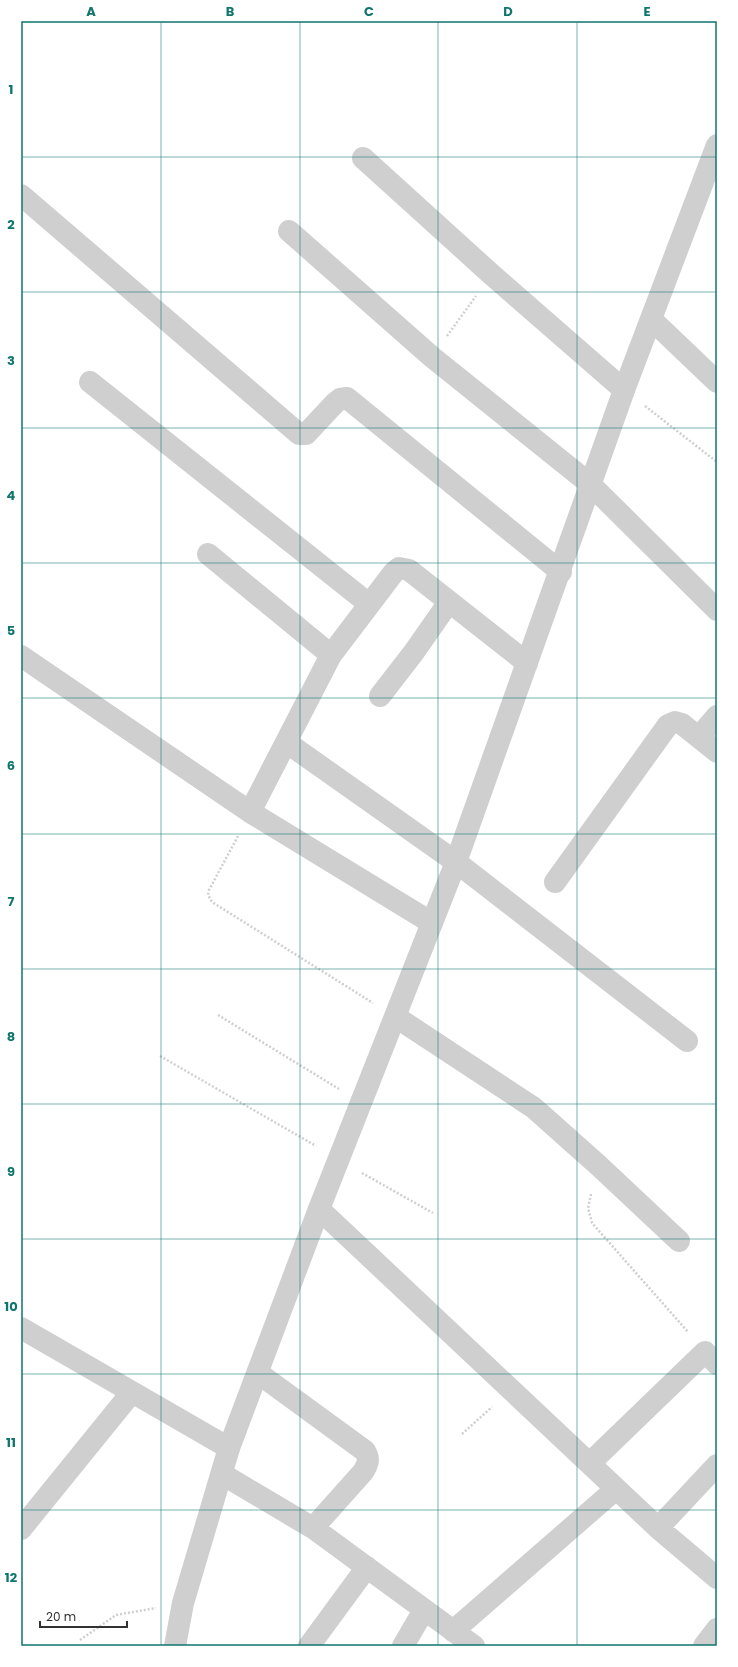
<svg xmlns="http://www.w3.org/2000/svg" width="738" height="1667" font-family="Poppins,sans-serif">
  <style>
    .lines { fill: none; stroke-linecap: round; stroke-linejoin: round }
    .path { stroke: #cfcfcf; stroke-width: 2.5; stroke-dasharray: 2 2; stroke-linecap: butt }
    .minor { stroke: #cfcfcf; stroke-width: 22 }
    .tertiary { stroke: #cfcfcf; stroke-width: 22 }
    .grid { fill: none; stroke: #0f766e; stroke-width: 1; stroke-opacity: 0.55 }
    .neatline { fill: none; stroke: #0f766e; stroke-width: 1.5 }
    .grid-label { font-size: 13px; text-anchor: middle; font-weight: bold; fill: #0f766e }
  </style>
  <rect width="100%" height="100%" fill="#fff"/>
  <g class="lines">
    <!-- path -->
    <path class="path" d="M 447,336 L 476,296
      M 645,406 L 717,462
      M 238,836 L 209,890 L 208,895 L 212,902 L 373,1003
      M 218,1015 L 339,1089
      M 160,1056 L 316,1146
      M 362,1173 L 433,1213
      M 591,1194 L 588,1208 L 592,1223 L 688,1332
      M 462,1434 L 492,1407
      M 80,1640 L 116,1615 L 156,1608"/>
    <!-- minor -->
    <path class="minor" d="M 363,158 L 491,274 L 624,390
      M 21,195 L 299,434 L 306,434 L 335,403 L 340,399 L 347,398 L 561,572
      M 289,231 L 432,357 L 590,484 L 717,610
      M 652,320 L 717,382
      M 90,382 L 369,604
      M 208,554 L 331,655
      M 21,656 L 250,812 L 432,923
      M 380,696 L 414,652 L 449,602
      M 699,737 L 717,716
      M 286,742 L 456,862 L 687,1041
      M 250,812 L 331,655 L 394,572 L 399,568 L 409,570 L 527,663
      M 555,882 L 668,725 L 675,722 L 682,724 L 717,752
      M 396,1017 L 534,1108 L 598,1165 L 679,1241
      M 319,1209 L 658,1528 L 717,1578
      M 21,1328 L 229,1448
      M 258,1373 L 365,1451 C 370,1459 368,1464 363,1472 L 313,1528
      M 590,1463 L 705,1352 L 717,1364
      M 222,1474 L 313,1528 L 474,1646
      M 658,1528 L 717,1465
      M 21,1529 L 132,1392
      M 453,1631 L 616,1489
      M 309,1646 L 367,1567
      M 403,1646 L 424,1610
      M 704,1646 L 717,1629"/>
    <!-- tertiary -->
    <path class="tertiary" d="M 175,1646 L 183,1603 L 229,1448 L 319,1209 L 456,862 L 624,390 L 717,145"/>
  </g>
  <!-- grid -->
  <path class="grid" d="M 161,21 L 161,1646M 300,21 L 300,1646M 438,21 L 438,1646M 577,21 L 577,1646M 21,157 L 717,157M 21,292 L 717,292M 21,428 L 717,428M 21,563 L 717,563M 21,698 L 717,698M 21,834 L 717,834M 21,969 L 717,969M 21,1104 L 717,1104M 21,1239 L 717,1239M 21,1374 L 717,1374M 21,1510 L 717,1510"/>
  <!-- border -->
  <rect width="738" height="1667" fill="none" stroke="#ffffff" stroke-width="44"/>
  <!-- scale -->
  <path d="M40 1621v6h87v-6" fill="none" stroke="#323232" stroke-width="2"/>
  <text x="46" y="1621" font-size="12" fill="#323232" stroke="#ffffff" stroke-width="3" paint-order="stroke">20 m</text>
  <rect x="22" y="22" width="694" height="1623" class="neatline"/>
  <g class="grid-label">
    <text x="91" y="16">A</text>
    <text x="230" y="16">B</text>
    <text x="369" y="16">C</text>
    <text x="508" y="16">D</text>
    <text x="647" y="16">E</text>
    <text x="11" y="94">1</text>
    <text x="11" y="229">2</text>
    <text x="11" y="365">3</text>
    <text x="11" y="500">4</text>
    <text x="11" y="635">5</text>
    <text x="11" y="770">6</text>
    <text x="11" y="906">7</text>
    <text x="11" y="1041">8</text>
    <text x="11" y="1176">9</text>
    <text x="11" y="1311">10</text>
    <text x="11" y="1447">11</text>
    <text x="11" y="1582">12</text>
  </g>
</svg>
